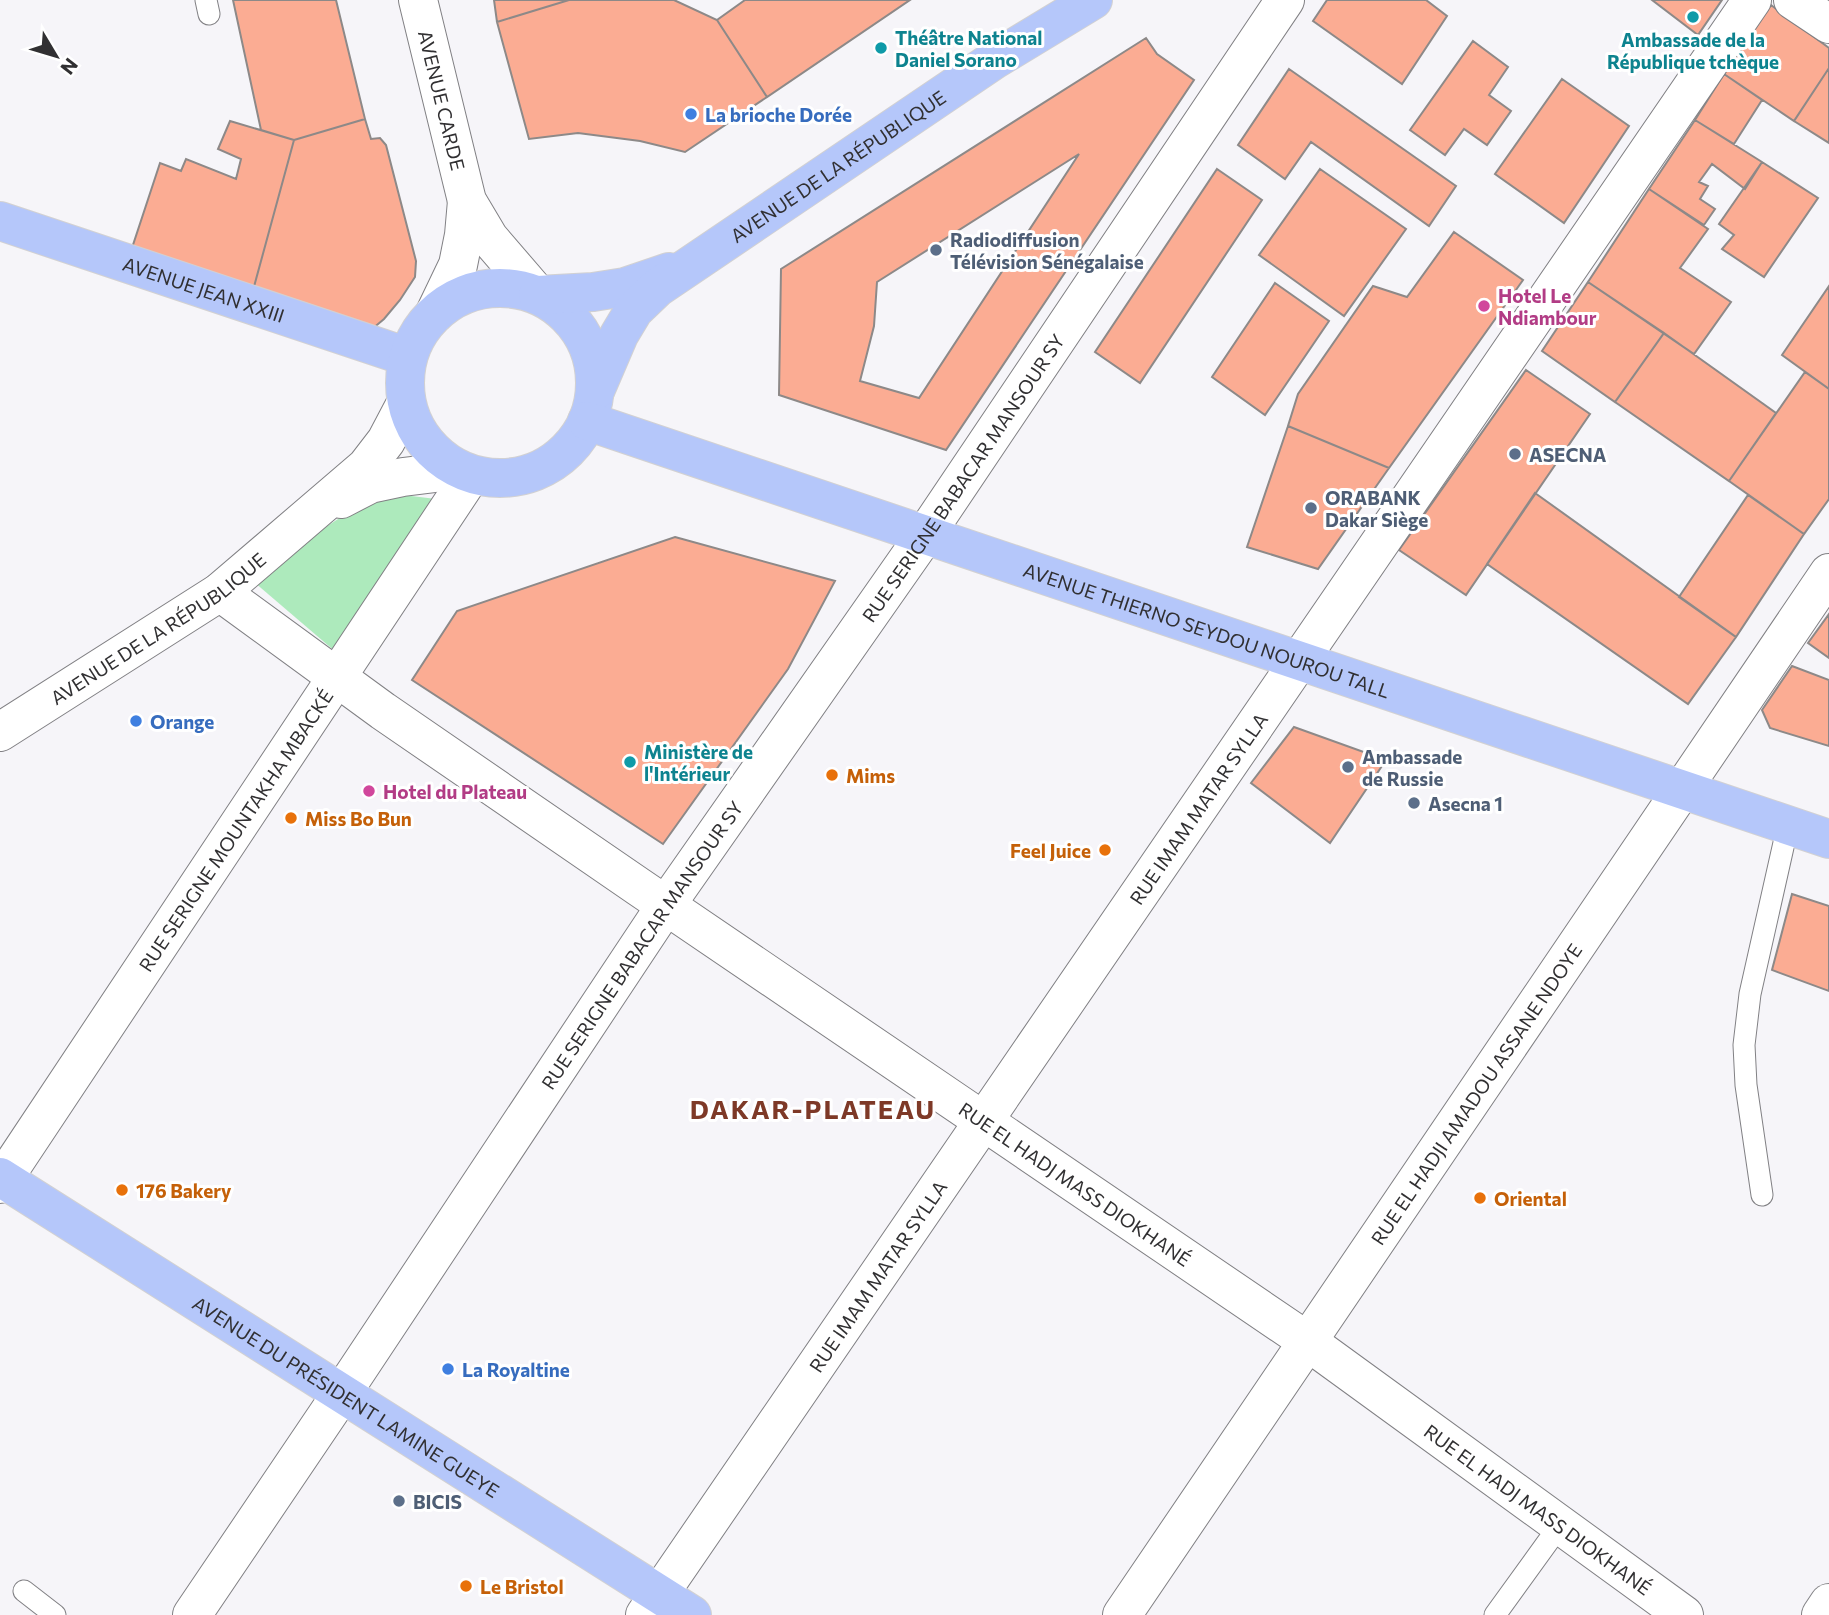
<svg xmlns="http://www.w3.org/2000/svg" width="1829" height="1615" font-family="Commissioner,sans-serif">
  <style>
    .green { fill: #adeabc }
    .building { fill: #fbac93; stroke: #8d8988; stroke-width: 2; fill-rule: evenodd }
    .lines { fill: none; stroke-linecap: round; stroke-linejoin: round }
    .service-casing { stroke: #818084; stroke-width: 23 }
    .minor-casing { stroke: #818084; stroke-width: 40 }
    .tertiary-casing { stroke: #818084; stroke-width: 40 }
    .primary-casing { stroke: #d2d1d2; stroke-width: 40 }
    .service { stroke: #fff; stroke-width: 21 }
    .minor { stroke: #fff; stroke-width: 38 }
    .tertiary { stroke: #fff; stroke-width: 38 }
    .primary { stroke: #b5c7fa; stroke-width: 38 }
    .culture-dot { fill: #0f9aa8; stroke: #fff; stroke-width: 2.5 }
    .shop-dot { fill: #3f7fe0; stroke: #fff; stroke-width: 2.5 }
    .service-dot { fill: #5c6f8a; stroke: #fff; stroke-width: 2.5 }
    .hotel-dot { fill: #d1479c; stroke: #fff; stroke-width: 2.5 }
    .food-dot { fill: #e8710a; stroke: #fff; stroke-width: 2.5 }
    .labels { text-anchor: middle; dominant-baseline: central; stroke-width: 6; stroke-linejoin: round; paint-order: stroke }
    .culture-label { font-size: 19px; font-weight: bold; fill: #0d838f; stroke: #fff; text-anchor: start }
    .street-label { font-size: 19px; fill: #313032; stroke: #fff }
    .shop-label { font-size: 19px; font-weight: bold; fill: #366cbe; stroke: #fff; text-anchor: start }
    .service-label { font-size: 19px; font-weight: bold; fill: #4e5e75; stroke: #fff; text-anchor: start }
    .hotel-label { font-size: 19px; font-weight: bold; fill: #b23c85; stroke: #fff; text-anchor: start }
    .food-label { font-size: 19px; font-weight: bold; fill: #c56008; stroke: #fff; text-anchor: start }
    .district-label { font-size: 26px; font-weight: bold; letter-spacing: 2px; fill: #7e3927; stroke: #fff }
  </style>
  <rect width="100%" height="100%" fill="#f6f5f9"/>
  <!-- green -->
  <path class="green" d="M 395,494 L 436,499 L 337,653 L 248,577 L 352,510 Z"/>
  <!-- building -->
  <path class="building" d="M 233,0 L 336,0 L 365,119 L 294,140 L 261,130 Z
    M 494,0 L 569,0 L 497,22 Z
    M 569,0 L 674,0 L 717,20 L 767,97 L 685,152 L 640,141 L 578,133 L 529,139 L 497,22 Z
    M 745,0 L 910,0 L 767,97 L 717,20 Z
    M 1327,0 L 1426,0 L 1447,16 L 1402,84 L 1313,21 Z
    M 1652,0 L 1722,0 L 1698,35 Z
    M 1771,5 L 1829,48 L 1829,68 L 1794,121 L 1724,74 Z
    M 1146,38 L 1157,54 L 1194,80 L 946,450 L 779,395 L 781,269 ZM 1079,154 L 919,398 L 860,381 L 874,326 L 877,282 Z
    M 1473,41 L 1508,67 L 1489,95 L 1511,111 L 1487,145 L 1464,129 L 1445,155 L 1410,130 Z
    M 1829,68 L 1829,143 L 1794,121 Z
    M 1289,69 L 1456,186 L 1429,226 L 1311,142 L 1285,179 L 1238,145 Z
    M 1724,74 L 1762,100 L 1734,144 L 1695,120 Z
    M 1562,79 L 1629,126 L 1564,223 L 1495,174 Z
    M 365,119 L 371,139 L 380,138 L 386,145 L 416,261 L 415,277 L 400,300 L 384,319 L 371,330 L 252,294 L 294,140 Z
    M 1695,120 L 1762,162 L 1745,189 L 1712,164 L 1699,182 L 1708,186 L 1700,199 L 1715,209 L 1704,225 L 1649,189 Z
    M 230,121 L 294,140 L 252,294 L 132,248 L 160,163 L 181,171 L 186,159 L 236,179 L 241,159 L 218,149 Z
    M 1762,162 L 1818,198 L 1764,277 L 1722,249 L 1734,235 L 1719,224 Z
    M 1217,169 L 1262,200 L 1140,383 L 1095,352 Z
    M 1320,169 L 1406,229 L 1344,316 L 1259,255 Z
    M 1649,189 L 1708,229 L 1680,268 L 1731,302 L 1694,354 L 1588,282 Z
    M 1454,232 L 1523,280 L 1389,468 L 1288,426 L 1298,394 L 1373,286 L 1407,297 Z
    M 1588,282 L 1664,333 L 1615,402 L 1542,351 Z
    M 1275,283 L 1329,321 L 1265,415 L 1212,377 Z
    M 1829,286 L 1829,389 L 1782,355 Z
    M 1664,333 L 1776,413 L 1729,481 L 1615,402 Z
    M 1526,370 L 1590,414 L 1466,595 L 1399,550 Z
    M 1805,372 L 1829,389 L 1829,499 L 1804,534 L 1729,481 Z
    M 1288,426 L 1389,468 L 1318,569 L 1247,547 Z
    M 1535,493 L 1736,637 L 1688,704 L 1487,564 Z
    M 1748,495 L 1804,534 L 1736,637 L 1679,597 Z
    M 675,537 L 835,581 L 788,669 L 663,844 L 412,680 L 457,611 Z
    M 1829,614 L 1829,658 L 1808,643 Z
    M 1792,666 L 1829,680 L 1829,746 L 1770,728 L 1762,710 Z
    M 1294,727 L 1386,760 L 1330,843 L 1251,783 Z
    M 1792,894 L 1829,906 L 1829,991 L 1772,970 Z"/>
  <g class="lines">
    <defs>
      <path id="service" d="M 206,0 L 209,14
        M 1762,1195 L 1746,1085 L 1744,1045 L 1750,994 L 1788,825
        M 24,1591 L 55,1615
        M 1495,1615 L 1560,1525"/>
      <g id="minor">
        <path id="s1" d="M 418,0 L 467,201 L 489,238 L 538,295"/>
        <path d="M 1793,0 L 1829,24"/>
        <path d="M 435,313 L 458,265 L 464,235 L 467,201"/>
        <path id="s2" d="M 220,592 L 383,711 L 639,887 L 1307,1341 L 1684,1615"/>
        <path id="s3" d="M 0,1184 L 471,475"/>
        <path id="s4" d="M 192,1615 L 342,1393 L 666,905 L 925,535 L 1285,0"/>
        <path id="s5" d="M 645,1615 L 1752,0"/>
        <path id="s6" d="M 1122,1615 L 1829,573"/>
      </g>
      <g id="tertiary">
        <path d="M 341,499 L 370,484 L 403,477 L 460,470"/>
        <path id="s7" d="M 0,732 L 220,592 L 366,467 L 386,441 L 406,403"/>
        <path d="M 1821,1615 L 1829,1603"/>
      </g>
      <g id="primary">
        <path id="s8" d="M 0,221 L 408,357"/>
        <circle cx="500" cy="383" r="95"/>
        <path d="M 538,295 L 593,292 L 625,287 L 669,272"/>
        <path id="s9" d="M 595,391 L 619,335 L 634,310 L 657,288 L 994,60 L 1093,0"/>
        <path id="s10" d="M 587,421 L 1829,839"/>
        <path id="s11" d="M 0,1177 L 692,1615"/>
      </g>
    </defs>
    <!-- service casing -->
    <use href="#service" class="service-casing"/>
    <!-- minor casing -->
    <use href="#minor" class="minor-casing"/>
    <!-- tertiary casing -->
    <use href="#tertiary" class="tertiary-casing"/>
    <!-- primary casing -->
    <use href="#primary" class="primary-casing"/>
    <!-- service -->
    <use href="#service" class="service"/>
    <!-- minor -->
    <use href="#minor" class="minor"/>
    <!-- tertiary -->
    <use href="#tertiary" class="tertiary"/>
    <!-- primary -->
    <use href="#primary" class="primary"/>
  </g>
  <!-- markers -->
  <g class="culture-dot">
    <circle cx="1693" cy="17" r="7"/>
    <circle cx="881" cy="48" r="7"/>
    <circle cx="630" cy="762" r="7"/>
  </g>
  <g class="shop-dot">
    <circle cx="691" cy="114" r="7"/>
    <circle cx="136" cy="721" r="7"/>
    <circle cx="448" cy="1369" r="7"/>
  </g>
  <g class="service-dot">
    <circle cx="936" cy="250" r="7"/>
    <circle cx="1515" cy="454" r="7"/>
    <circle cx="1311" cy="508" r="7"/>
    <circle cx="1348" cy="767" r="7"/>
    <circle cx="1414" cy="803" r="7"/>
    <circle cx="399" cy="1501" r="7"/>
  </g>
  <g class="hotel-dot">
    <circle cx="1484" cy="306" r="7"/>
    <circle cx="369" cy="791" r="7"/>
  </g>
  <g class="food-dot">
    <circle cx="832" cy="775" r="7"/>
    <circle cx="291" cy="818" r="7"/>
    <circle cx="1105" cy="850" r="7"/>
    <circle cx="122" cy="1190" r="7"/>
    <circle cx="1480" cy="1198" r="7"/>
    <circle cx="466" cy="1586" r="7"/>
  </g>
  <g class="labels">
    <!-- culture labels -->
    <g class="culture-label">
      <text x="895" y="37">Théâtre National<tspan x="895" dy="22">Daniel Sorano</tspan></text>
      <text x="1693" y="39" text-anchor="middle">Ambassade de la<tspan x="1693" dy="22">République tchèque</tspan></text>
      <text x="644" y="751">Ministère de<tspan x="644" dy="22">l'Intérieur</tspan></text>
    </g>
    <!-- street labels -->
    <g class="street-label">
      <text stroke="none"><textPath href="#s1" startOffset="103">AVENUE CARDE</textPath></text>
      <text stroke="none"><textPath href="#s9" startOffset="340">AVENUE DE LA RÉPUBLIQUE</textPath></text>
      <text stroke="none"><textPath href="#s8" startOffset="215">AVENUE JEAN XXIII</textPath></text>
      <text stroke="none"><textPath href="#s4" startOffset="1374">RUE SERIGNE BABACAR MANSOUR SY</textPath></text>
      <text stroke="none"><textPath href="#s7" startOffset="189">AVENUE DE LA RÉPUBLIQUE</textPath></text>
      <text stroke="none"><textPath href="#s10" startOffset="654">AVENUE THIERNO SEYDOU NOUROU TALL</textPath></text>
      <text stroke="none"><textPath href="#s5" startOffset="978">RUE IMAM MATAR SYLLA</textPath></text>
      <text stroke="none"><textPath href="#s3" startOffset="425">RUE SERIGNE MOUNTAKHA MBACKÉ</textPath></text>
      <text stroke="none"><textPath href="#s4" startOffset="807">RUE SERIGNE BABACAR MANSOUR SY</textPath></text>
      <text stroke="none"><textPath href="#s6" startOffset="630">RUE EL HADJI AMADOU ASSANE NDOYE</textPath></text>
      <text stroke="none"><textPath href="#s2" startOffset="1040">RUE EL HADJ MASS DIOKHANÉ</textPath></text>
      <text stroke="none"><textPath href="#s5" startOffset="411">RUE IMAM MATAR SYLLA</textPath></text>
      <text stroke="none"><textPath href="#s11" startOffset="410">AVENUE DU PRÉSIDENT LAMINE GUEYE</textPath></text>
      <text stroke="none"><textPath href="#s2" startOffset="1606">RUE EL HADJ MASS DIOKHANÉ</textPath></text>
    </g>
    <!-- shop labels -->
    <g class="shop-label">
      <text x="705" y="114">La brioche Dorée</text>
      <text x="150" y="721">Orange</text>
      <text x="462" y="1369">La Royaltine</text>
    </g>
    <!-- service labels -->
    <g class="service-label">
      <text x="950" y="239">Radiodiffusion<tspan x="950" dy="22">Télévision Sénégalaise</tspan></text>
      <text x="1529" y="454">ASECNA</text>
      <text x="1325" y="497">ORABANK<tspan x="1325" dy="22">Dakar Siège</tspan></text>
      <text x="1362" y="756">Ambassade<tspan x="1362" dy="22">de Russie</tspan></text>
      <text x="1428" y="803">Asecna 1</text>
      <text x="413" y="1501">BICIS</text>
    </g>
    <!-- hotel labels -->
    <g class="hotel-label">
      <text x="1498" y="295">Hotel Le<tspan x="1498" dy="22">Ndiambour</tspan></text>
      <text x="383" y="791">Hotel du Plateau</text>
    </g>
    <!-- food labels -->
    <g class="food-label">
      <text x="846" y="775">Mims</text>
      <text x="305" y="818">Miss Bo Bun</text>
      <text x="1091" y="850" text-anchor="end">Feel Juice</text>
      <text x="136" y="1190">176 Bakery</text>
      <text x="1494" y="1198">Oriental</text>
      <text x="480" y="1586">Le Bristol</text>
    </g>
    <!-- district labels -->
    <g class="district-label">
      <text x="813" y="1108">DAKAR-PLATEAU</text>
    </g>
  </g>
  <!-- north arrow -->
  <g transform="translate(56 56) rotate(128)" stroke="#ffffff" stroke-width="5" paint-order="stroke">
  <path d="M0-5L12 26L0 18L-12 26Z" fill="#313032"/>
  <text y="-10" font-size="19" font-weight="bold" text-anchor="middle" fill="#313032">N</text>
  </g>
</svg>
